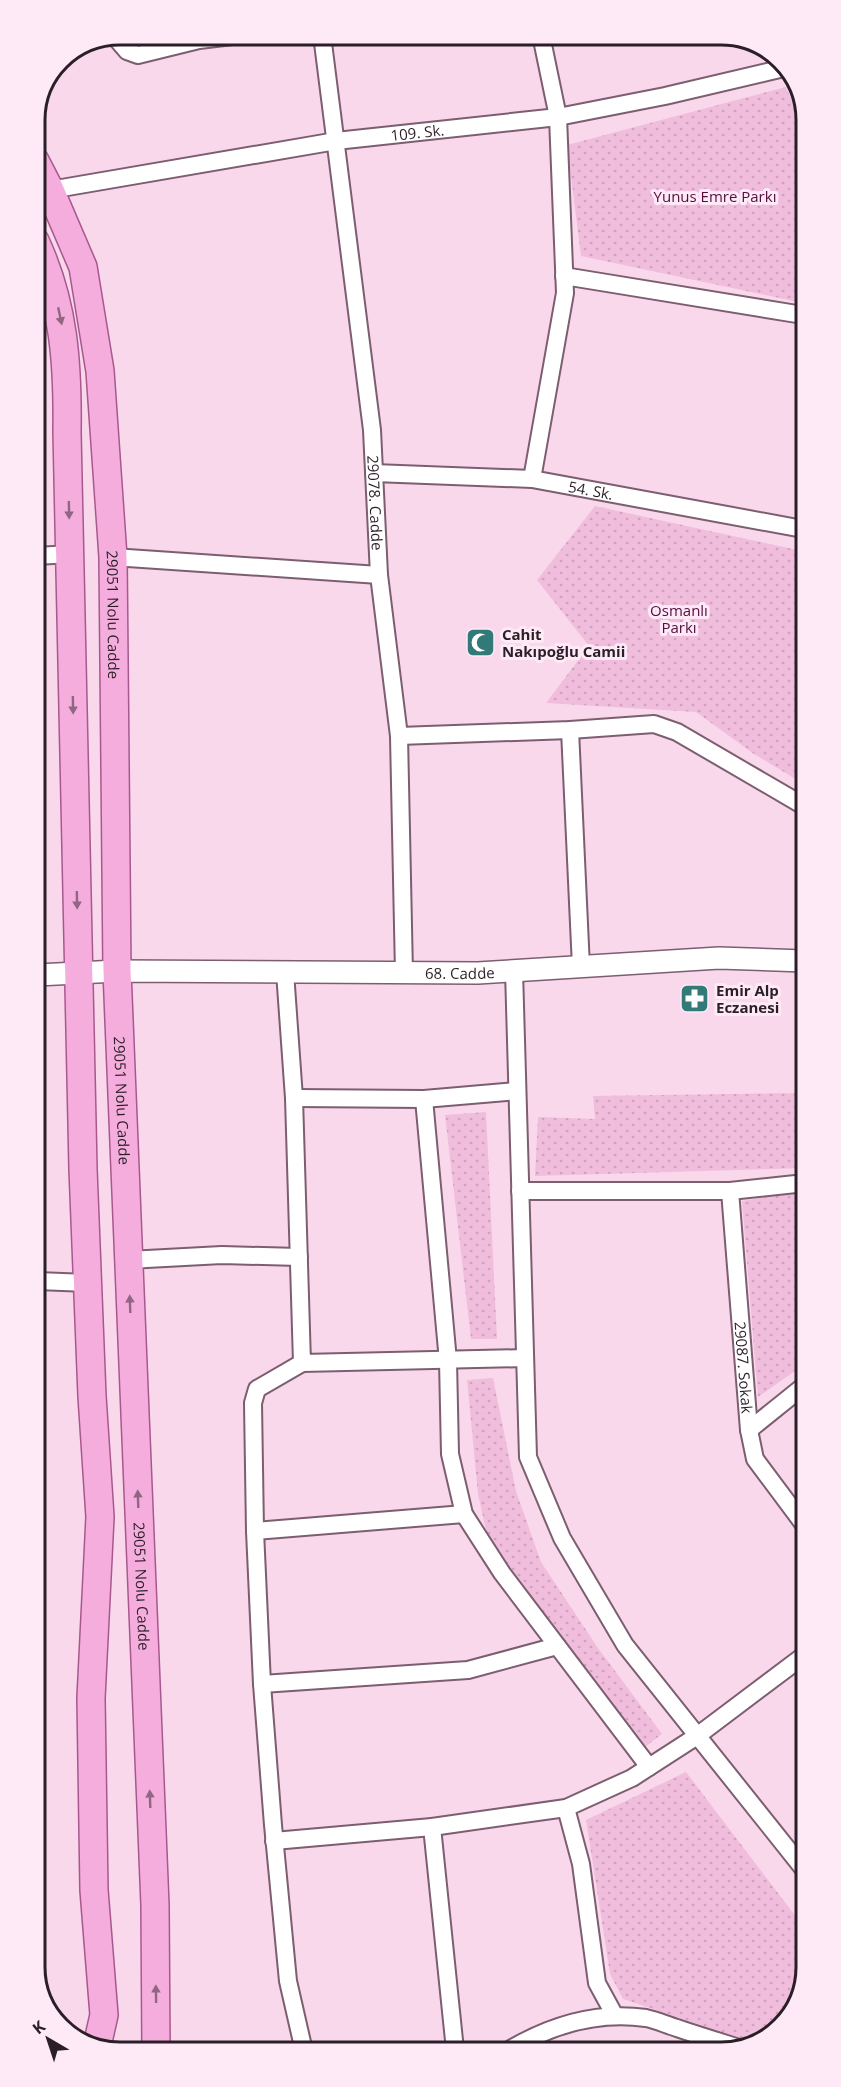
<svg xmlns="http://www.w3.org/2000/svg" width="841" height="2087" font-family="'Open Sans',sans-serif">
  <style>
    .grass { fill: url(#grass-dots) }
    .lines { fill: none; stroke-linecap: round; stroke-linejoin: round }
    .minor-casing { stroke: #7c5e70; stroke-width: 20 }
    .tertiary-casing { stroke: #7c5e70; stroke-width: 24 }
    .primary-casing { stroke: #a8588e; stroke-width: 30 }
    .minor { stroke: #fff; stroke-width: 16 }
    .tertiary { stroke: #fff; stroke-width: 21 }
    .primary { stroke: #f4addd; stroke-width: 27 }
    .oneway { fill: #906682 }
    .labels { text-anchor: middle; dominant-baseline: central; stroke-width: 6; stroke-linejoin: round; paint-order: stroke }
    .street-label { font-size: 15px; fill: #2b1f27; stroke: #fee9f6 }
    .park-label { font-size: 15px; fill: #530d40; stroke: #fee9f6 }
    .poi-label { font-size: 15px; font-weight: bold; fill: #2b1f27; stroke: #fee9f6; text-anchor: start }
    .rim { fill: none; stroke: #2b1f27; stroke-width: 3 }
  </style>
  <defs>
    <pattern id="grass-dots" width="8" height="8" patternUnits="userSpaceOnUse" patternTransform="scale(1.5)"><rect width="8" height="8" fill="#f1bddd"/><path d="M2 2h.1M6 6h.1" fill="none" stroke="#cfa2be" stroke-width="1.8" stroke-linecap="round"/></pattern>
  </defs>
  <rect width="100%" height="100%" fill="#fad8ec"/>
  <!-- grass -->
  <path class="grass" d="M 786,87 L 802,125 L 803,303 L 581,256 L 567,145 Z
    M 595,506 L 802,551 L 800,599 L 803,608 L 804,784 L 754,754 L 696,712 L 546,703 L 589,646 L 537,580 Z
    M 804,1093 L 805,1168 L 535,1176 L 538,1117 L 595,1119 L 593,1096 Z
    M 486,1112 L 497,1339 L 471,1339 L 445,1115 Z
    M 805,1191 L 805,1364 L 758,1397 L 742,1201 Z
    M 493,1378 L 516,1491 L 541,1562 L 598,1648 L 662,1734 L 645,1747 L 576,1657 L 487,1535 L 478,1494 L 467,1380 Z
    M 686,1772 L 806,1930 L 806,1967 L 789,2019 L 755,2043 L 623,1999 L 610,1974 L 586,1820 Z"/>
  <g class="lines">
    <defs>
      <g id="minor">
        <path id="s1" d="M 322,35 L 372,430 L 379,575 L 399,736 L 404,973"/>
        <path d="M 115,37 L 127,51 L 138,55 L 199,40 L 241,35"/>
        <path id="s2" d="M 50,190 L 336,141 L 558,117 L 665,96 L 784,68"/>
        <path d="M 564,276 L 803,315"/>
        <path id="s3" d="M 374,473 L 532,479 L 803,529"/>
        <path d="M 532,479 L 565,293 L 558,117 L 541,35"/>
        <path d="M 36,556 L 71,554"/>
        <path d="M 113,557 L 379,575"/>
        <path d="M 570,730 L 581,967"/>
        <path d="M 399,736 L 570,730 L 654,724 L 677,732 L 804,806"/>
        <path d="M 514,971 L 528,1457 L 562,1538 L 625,1645 L 806,1872"/>
        <path d="M 285,972 L 294,1098 L 302,1363 L 525,1358"/>
        <path d="M 294,1098 L 424,1099 L 517,1091"/>
        <path d="M 424,1099 L 448,1361 L 450,1454 L 464,1514 L 502,1573 L 649,1767"/>
        <path d="M 520,1191 L 730,1191 L 805,1183"/>
        <path id="s4" d="M 730,1191 L 749,1430 L 755,1459 L 805,1526"/>
        <path d="M 128,1260 L 222,1255 L 299,1257"/>
        <path d="M 37,1281 L 88,1283"/>
        <path d="M 302,1363 L 257,1389 L 253,1403 L 255,1531 L 262,1684 L 273,1825 L 288,1981 L 304,2051"/>
        <path d="M 749,1430 L 805,1385"/>
        <path d="M 255,1531 L 464,1514"/>
        <path d="M 262,1684 L 468,1670 L 557,1646"/>
        <path d="M 566,1808 L 581,1864 L 597,1983 L 615,2016"/>
        <path d="M 432,1827 L 455,2050"/>
        <path d="M 274,1841 L 432,1827 L 566,1808 L 632,1778 L 697,1736 L 806,1654"/>
        <path d="M 509,2050 C 551,2025 597,2011 646,2018 C 656,2020 667,2025 677,2028 C 697,2035 718,2041 739,2048"/>
      </g>
      <g id="tertiary">
        <path id="s5" d="M 37,975 L 117,971 L 478,973 L 719,958 L 804,961"/>
      </g>
      <g id="primary">
        <path id="s6" d="M 35,161 L 50,190 L 83,267 L 100,371 L 113,557 L 117,971 L 155,1905 L 156,2052"/>
        <path d="M 35,241 C 64,303 68,364 67,432 L 83,1169 L 92,1396 L 100,1517 L 91,1698 L 94,1890 L 104,2015 L 97,2046"/>
      </g>
    </defs>
    <!-- minor casing -->
    <use href="#minor" class="minor-casing"/>
    <!-- tertiary casing -->
    <use href="#tertiary" class="tertiary-casing"/>
    <!-- primary casing -->
    <use href="#primary" class="primary-casing"/>
    <!-- minor -->
    <use href="#minor" class="minor"/>
    <!-- tertiary -->
    <use href="#tertiary" class="tertiary"/>
    <!-- primary -->
    <use href="#primary" class="primary"/>
  </g>
  <!-- one-way arrows -->
  <defs><path id="oneway-solid" d="M-6-.8H1V-3.2L6.5 0L1 3.2V.8H-6Z" transform="scale(1.5)"/></defs>
  <g class="oneway">
    <use href="#oneway-solid" transform="translate(60 316) rotate(78)"/>
    <use href="#oneway-solid" transform="translate(69 510) rotate(89)"/>
    <use href="#oneway-solid" transform="translate(73 705) rotate(89)"/>
    <use href="#oneway-solid" transform="translate(77 900) rotate(89)"/>
    <use href="#oneway-solid" transform="translate(130 1304) rotate(-92)"/>
    <use href="#oneway-solid" transform="translate(138 1499) rotate(-92)"/>
    <use href="#oneway-solid" transform="translate(150 1799) rotate(-92)"/>
    <use href="#oneway-solid" transform="translate(156 1994) rotate(-91)"/>
  </g>
  <!-- icons -->
  <defs>
    <symbol id="mosque-square" viewBox="-11 -11 22 22"><rect x="-9" y="-9" width="18" height="18" rx="4" fill="#317a77" stroke="#fee9f6"/><path d="M3.5-4.9A6 6 0 1 0 3.5 4.9A5 5 0 1 1 3.5-4.9Z" fill="#fff"/></symbol>
    <symbol id="pharmacy-square" viewBox="-11 -11 22 22"><rect x="-9" y="-9" width="18" height="18" rx="4" fill="#317a77" stroke="#fee9f6"/><path d="M-2-6h4v4h4v4h-4v4h-4v-4h-4v-4h4Z" fill="#fff"/></symbol>
  </defs>
  <g fill-rule="evenodd">
    <use href="#mosque-square" x="464" y="626" width="33" height="33"/>
    <use href="#pharmacy-square" x="678" y="982" width="33" height="33"/>
  </g>
  <g class="labels">
    <!-- street labels -->
    <g class="street-label">
      <text stroke="none"><textPath href="#s2" startOffset="372">109. Sk.</textPath></text>
      <text stroke="none"><textPath href="#s3" startOffset="218">54. Sk.</textPath></text>
      <text stroke="none"><textPath href="#s1" startOffset="471">29078. Cadde</textPath></text>
      <text stroke="none"><textPath href="#s6" startOffset="466">29051 Nolu Cadde</textPath></text>
      <text stroke="none"><textPath href="#s5" startOffset="423">68. Cadde</textPath></text>
      <text stroke="none"><textPath href="#s6" startOffset="952">29051 Nolu Cadde</textPath></text>
      <text stroke="none"><textPath href="#s4" startOffset="177">29087. Sokak</textPath></text>
      <text stroke="none"><textPath href="#s6" startOffset="1438">29051 Nolu Cadde</textPath></text>
    </g>
    <!-- park labels -->
    <g class="park-label">
      <text x="715" y="196">Yunus Emre Parkı</text>
      <text x="679" y="610">Osmanlı<tspan x="679" dy="17">Parkı</tspan></text>
    </g>
    <!-- poi labels -->
    <g class="poi-label">
      <text x="502" y="634">Cahit<tspan x="502" dy="17">Nakıpoğlu Camii</tspan></text>
      <text x="716" y="990">Emir Alp<tspan x="716" dy="17">Eczanesi</tspan></text>
    </g>
  </g>
  <!-- crop -->
  <path d="M0 0H841V2087H0ZM120 45H721A75 75 0 0 1 796 120V1967A75 75 0 0 1 721 2042H120A75 75 0 0 1 45 1967V120A75 75 0 0 1 120 45Z" fill="#fee9f6" fill-rule="evenodd"/>
  <path class="rim" d="M120 45H721A75 75 0 0 1 796 120V1967A75 75 0 0 1 721 2042H120A75 75 0 0 1 45 1967V120A75 75 0 0 1 120 45Z"/>
  <!-- north arrow -->
  <g transform="translate(48 2039) rotate(321)" stroke="#fee9f6" stroke-width="4.5" paint-order="stroke">
  <path d="M0-4.5L10 22L0 15L-10 22Z" fill="#2b1f27"/>
  <text y="-9" font-size="16" font-weight="bold" text-anchor="middle" fill="#2b1f27">K</text>
  </g>
</svg>
